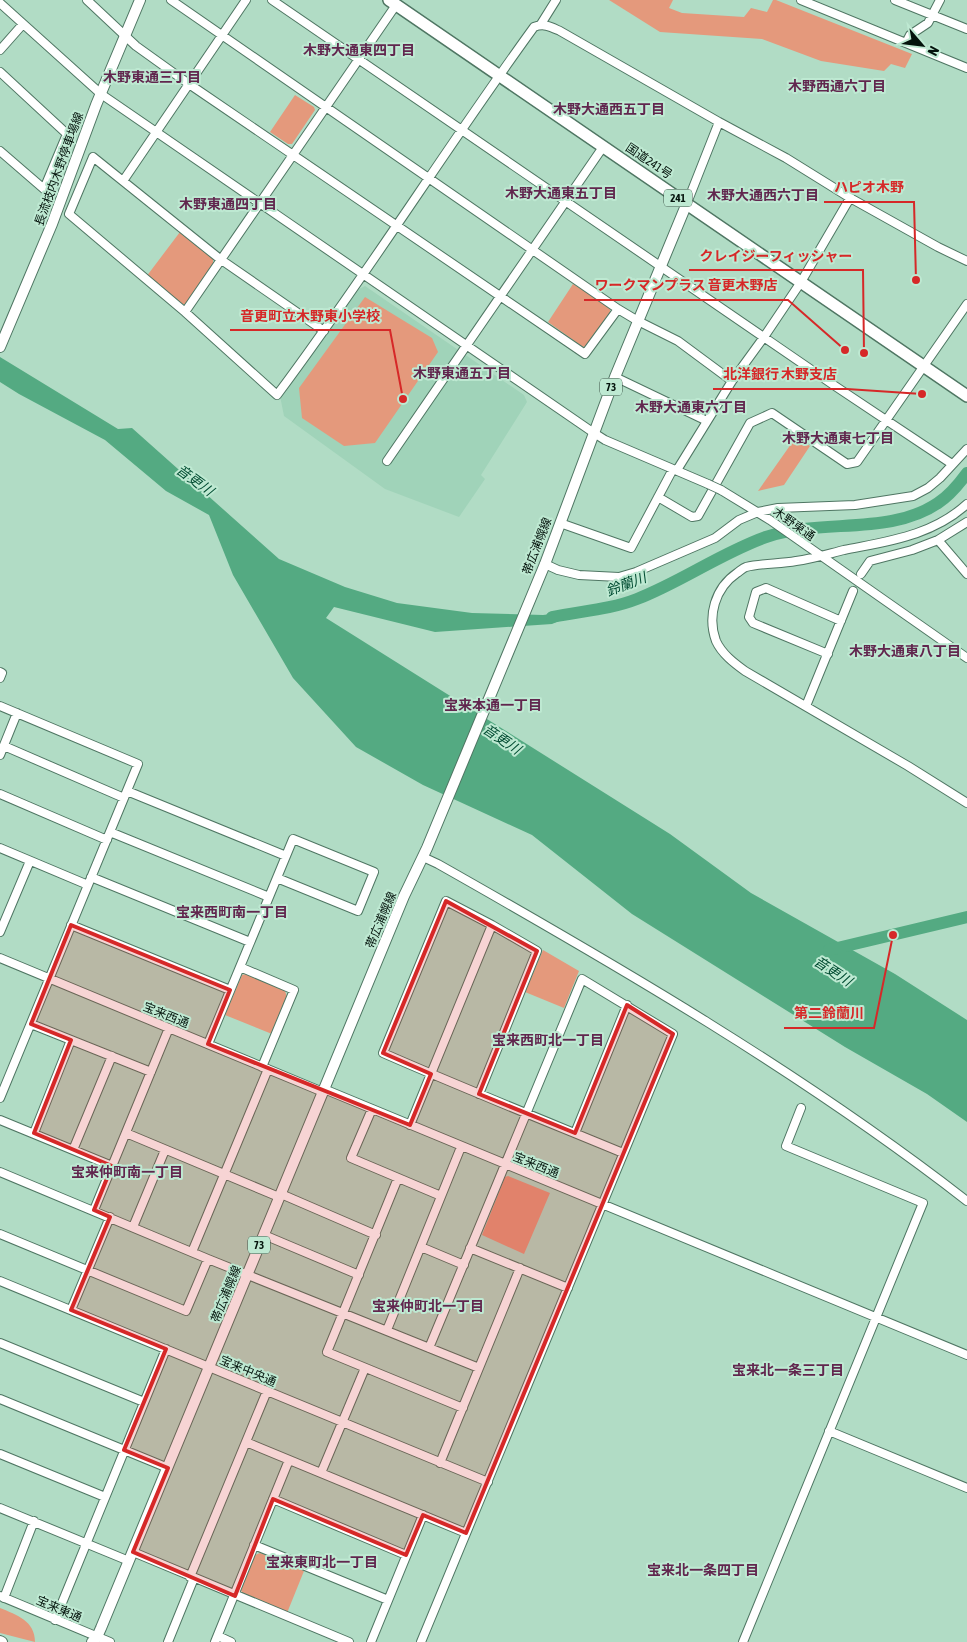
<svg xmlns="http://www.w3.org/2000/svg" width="967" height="1642" font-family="'Asap Condensed','Noto Sans JP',sans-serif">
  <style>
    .built { fill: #a0d3b9 }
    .green { fill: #e4997c }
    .water { fill: #54aa82 }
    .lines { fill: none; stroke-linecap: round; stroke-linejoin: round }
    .river { stroke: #54aa82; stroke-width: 12 }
    .minor-casing { stroke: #4f7663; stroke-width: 10 }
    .major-casing { stroke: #4f7663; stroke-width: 12 }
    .highway-casing { stroke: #4f7663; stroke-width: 14 }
    .minor { stroke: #fff; stroke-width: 8 }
    .major { stroke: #fff; stroke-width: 10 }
    .highway { stroke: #fff; stroke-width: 11 }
    .minor-bridge-casing { stroke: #4f7663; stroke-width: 10; stroke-linecap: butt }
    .minor-bridge { stroke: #fff; stroke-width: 8 }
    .marked { fill: #d62828; fill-opacity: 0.2; stroke: #d62828; stroke-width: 4; stroke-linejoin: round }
    .labels { text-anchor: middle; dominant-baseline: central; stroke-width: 4; stroke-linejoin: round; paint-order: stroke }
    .shield { fill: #bee9d2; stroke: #3c5347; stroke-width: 1 }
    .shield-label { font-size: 11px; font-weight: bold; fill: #04130c }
    .street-label { font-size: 12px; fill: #04130c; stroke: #bee9d2 }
    .neighbourhood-label { font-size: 14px; font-weight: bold; fill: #61264e; stroke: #bee9d2 }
    .water-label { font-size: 14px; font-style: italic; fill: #024c32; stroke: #bee9d2 }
    .leader { fill: none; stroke: #d62828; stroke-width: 2 }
    .callout-dot { fill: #d62828; stroke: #bee9d2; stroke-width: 2 }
    .callout-label { font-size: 14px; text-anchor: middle; font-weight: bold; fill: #d62828; stroke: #bee9d2; stroke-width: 4; stroke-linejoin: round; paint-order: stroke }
  </style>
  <rect width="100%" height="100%" fill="#b1dcc5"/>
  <!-- built -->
  <path class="built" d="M 365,286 L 524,395 L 527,402 L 481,475 L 485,479 L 459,517 L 385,489 L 284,416 L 280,396 L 359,289 Z"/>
  <!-- green -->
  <path class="green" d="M 609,0 L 673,0 L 669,8 L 682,13 L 744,17 L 751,8 L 767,12 L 773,0 L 776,0 L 912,54 L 905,68 L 891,64 L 884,71 L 821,61 L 762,39 L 660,32 Z
    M 295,95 L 314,107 L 315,110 L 292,144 L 288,144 L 270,132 Z
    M 180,232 L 213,258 L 213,265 L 185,304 L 181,304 L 146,277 Z
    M 573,284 L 610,307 L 610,313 L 588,345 L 583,347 L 548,322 Z
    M 365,297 L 432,338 L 438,352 L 375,443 L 344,446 L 302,418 L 299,388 Z
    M 796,437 L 810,446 L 784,485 L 758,491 Z
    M 543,950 L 579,971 L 564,1008 L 525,992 Z
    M 246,974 L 285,991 L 287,997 L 272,1034 L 225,1015 L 242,975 Z
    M 508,1176 L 550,1193 L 524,1254 L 482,1235 L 505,1177 Z
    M 260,1553 L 304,1571 L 287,1613 L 243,1595 L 241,1590 L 255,1555 Z
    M 0,1608 C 17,1615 35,1621 35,1642 L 0,1633 Z"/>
  <!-- water -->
  <path class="water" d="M 0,357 L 118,429 L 132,428 L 279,559 L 345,587 L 397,603 L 472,613 L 543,615 L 567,612 L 571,616 L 552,624 L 435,632 L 334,607 L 326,618 L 670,834 L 751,893 L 895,974 L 967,1020 L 967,1122 L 927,1094 L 845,1047 L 632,914 L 532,835 L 423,785 L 356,747 L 293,678 L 233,575 L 209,515 L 166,491 L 105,440 L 19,394 L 0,382 Z"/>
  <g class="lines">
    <!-- river -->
    <path class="river" d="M 552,617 C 580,611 609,610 637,599 C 681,582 721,553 766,537 C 821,518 890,536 938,503 C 950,495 959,484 967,473
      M 829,950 L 967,917"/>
    <defs>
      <path id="minor" d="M 87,0 L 136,46 L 189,84 L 585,354 L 618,309
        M 171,0 L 618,309 L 638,321 L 678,341 L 732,381
        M 272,0 L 835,386 L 952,464
        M 801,0 L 967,68
        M 895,0 L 967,29
        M 0,3 L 101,94 L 594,433 L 605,440 L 708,484
        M 541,24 L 556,0
        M 906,43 L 910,35 L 928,23 L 940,0
        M 0,50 L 23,24
        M 0,72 L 67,134 L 44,189 L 0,151
        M 123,181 L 246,0
        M 687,203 L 719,122
        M 185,312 L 396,5
        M 324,331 L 220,259 L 93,157 L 69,214 L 185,312 L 277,395 C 367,275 446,148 534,27 C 544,23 551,27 560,31 L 719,122 L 786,158 L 852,199 L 938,247 L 967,261
        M 615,377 L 707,421
        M 387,461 L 603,147
        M 677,470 L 732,381 L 764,337 L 801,282 L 850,198
        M 721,490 L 770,520 L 967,658
        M 658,497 L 692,517 L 698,516 L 750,423 L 772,413 L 847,464 L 857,462 L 967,304
        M 967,504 C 932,536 888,541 844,550 C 828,554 812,559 796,561 C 780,564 762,563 746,567 C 743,568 740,571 737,573 C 715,588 707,616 716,641 C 722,654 734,663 745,671 L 908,766 L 967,803
        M 560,523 L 631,548 L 673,469
        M 938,540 L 967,574
        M 545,564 L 558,570 L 579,575 L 619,577 L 636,572 L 715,538 L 739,520 L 758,512 L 778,508 L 855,505 L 913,496 L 928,488 L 940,478 L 967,449
        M 861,574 L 870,561 L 912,550 L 938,540 L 967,522
        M 828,654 L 753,623 L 749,617 L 756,592 L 766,588 L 841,621
        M 0,672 L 2,673 L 0,678
        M 0,706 L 138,764 L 0,1098
        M 806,706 L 853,591
        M 4,746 L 124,798
        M 0,755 L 17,713
        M 127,791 L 286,856
        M 0,794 L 107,840
        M 110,832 L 269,897
        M 0,848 L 88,885
        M 423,857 L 438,864 C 620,967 802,1073 967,1201
        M 91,877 L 250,942
        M 71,925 L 230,990
        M 0,932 L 30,861
        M 0,958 L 323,1092
        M 240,967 L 294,990 L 262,1067
        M 31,1024 L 151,1072
        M 208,1044 L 269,897 L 293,839 L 374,872 L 358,911 L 277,878
        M 324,1089 L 967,1355
        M 479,1094 L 537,951 L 492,925
        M 372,1109 L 351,1158 L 441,1196
        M 0,1120 L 112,1166
        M 410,1125 L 492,925 L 446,901 L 383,1053 C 463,1088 543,1120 623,1153
        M 34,1133 L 71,1040
        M 126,1133 L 279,1197
        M 575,1133 L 627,1005
        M 73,1150 L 112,1056
        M 0,1172 L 208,1259 L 479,1368
        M 398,1178 L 327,1352 L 463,1408
        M 281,1194 L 376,1235
        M 94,1210 L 169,1028
        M 133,1227 L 165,1150
        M 0,1234 L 186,1311 L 208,1259
        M 264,1235 L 359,1275
        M 421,1247 L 464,1265
        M 470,1248 L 568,1288
        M 192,1252 L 268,1069
        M 0,1281 L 488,1482
        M 71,1310 L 110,1217
        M 387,1330 L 461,1147
        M 0,1343 L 144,1402
        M 0,1399 L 168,1468
        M 829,1431 L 967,1488
        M 246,1442 L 466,1533
        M 0,1454 L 105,1497
        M 440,1463 L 520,1268
        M 321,1473 L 365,1368
        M 273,1499 L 406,1555
        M 0,1508 L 129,1561
        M 254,1545 L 388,1600
        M 133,1552 L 349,1642
        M 190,1577 L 267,1391
        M 0,1596 L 110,1642
        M 4,1598 L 34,1521
        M 55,1620 L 166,1349
        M 218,1636 L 231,1642
        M 168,1642 L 194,1578
        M 215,1642 L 289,1460
        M 371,1642 L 423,1515
        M 421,1642 L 673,1034 L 582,979 L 429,1348
        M 743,1642 L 923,1203 L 786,1146 L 801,1108"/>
      <path id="major" d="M 0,347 L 52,224 L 96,105 L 140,0
        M 0,1641 L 2,1642
        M 92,1642 L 97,1637 L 101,1628 L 404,896 L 427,848 L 545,564 L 615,377 L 687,203"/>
      <path id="highway" d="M 389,0 L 967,396"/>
    </defs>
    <!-- minor casing -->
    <use href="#minor" class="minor-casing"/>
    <!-- major casing -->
    <use href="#major" class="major-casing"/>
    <!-- highway casing -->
    <use href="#highway" class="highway-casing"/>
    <!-- minor -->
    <use href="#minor" class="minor"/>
    <!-- major -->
    <use href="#major" class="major"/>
    <!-- highway -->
    <use href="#highway" class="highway"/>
    <defs>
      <path id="minor-bridge" d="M 708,484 L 721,490"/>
    </defs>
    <!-- minor-bridge casing -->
    <use href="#minor-bridge" class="minor-bridge-casing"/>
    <!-- minor-bridge -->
    <use href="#minor-bridge" class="minor-bridge"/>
  </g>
  <!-- marked area -->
  <path class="marked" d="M 446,901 L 537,951 L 479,1094 L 575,1133 L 627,1005 L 673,1034 L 466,1533 L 423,1515 L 406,1555 L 273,1499 L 235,1596 L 133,1552 L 168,1468 L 124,1450 L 166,1349 L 71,1310 L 110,1217 L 94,1210 L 112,1166 L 34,1133 L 71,1040 L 31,1024 L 71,925 L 230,990 L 208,1044 L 410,1125 L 431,1074 L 383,1053 Z"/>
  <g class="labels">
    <!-- shield labels -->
    <g class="shield">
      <rect x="664" y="189.5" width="28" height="17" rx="4"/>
      <rect x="600" y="378.5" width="22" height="17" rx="4"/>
      <rect x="248" y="1236.5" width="22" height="17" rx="4"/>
    </g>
    <g class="shield-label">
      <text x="678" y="198">241</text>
      <text x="611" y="387">73</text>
      <text x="259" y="1245">73</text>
    </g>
    <!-- street labels -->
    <g class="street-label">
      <text transform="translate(649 161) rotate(34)">国道241号</text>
      <text transform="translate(59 169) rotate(-70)">長流枝内木野停車場線</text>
      <text transform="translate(794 524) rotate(35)">木野東通</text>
      <text transform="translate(537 546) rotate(-69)">帯広浦幌線</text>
      <text transform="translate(381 920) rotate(-67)">帯広浦幌線</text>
      <text transform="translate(166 1015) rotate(22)">宝来西通</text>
      <text transform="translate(536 1165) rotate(22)">宝来西通</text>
      <text transform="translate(226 1294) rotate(-68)">帯広浦幌線</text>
      <text transform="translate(248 1371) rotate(23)">宝来中央通</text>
      <text transform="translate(59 1609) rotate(23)">宝来東通</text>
    </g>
    <!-- neighbourhood labels -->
    <g class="neighbourhood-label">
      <text x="359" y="50">木野大通東四丁目</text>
      <text x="152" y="77">木野東通三丁目</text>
      <text x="837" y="86">木野西通六丁目</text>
      <text x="609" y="109">木野大通西五丁目</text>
      <text x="561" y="193">木野大通東五丁目</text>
      <text x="763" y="195">木野大通西六丁目</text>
      <text x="228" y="204">木野東通四丁目</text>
      <text x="462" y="373">木野東通五丁目</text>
      <text x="691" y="407">木野大通東六丁目</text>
      <text x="838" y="438">木野大通東七丁目</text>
      <text x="905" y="651">木野大通東八丁目</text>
      <text x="493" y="705">宝来本通一丁目</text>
      <text x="232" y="912">宝来西町南一丁目</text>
      <text x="548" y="1040">宝来西町北一丁目</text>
      <text x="127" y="1172">宝来仲町南一丁目</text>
      <text x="428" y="1306">宝来仲町北一丁目</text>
      <text x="788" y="1370">宝来北一条三丁目</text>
      <text x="322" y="1562">宝来東町北一丁目</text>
      <text x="703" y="1570">宝来北一条四丁目</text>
    </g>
    <!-- water labels -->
    <g class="water-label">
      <text transform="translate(195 480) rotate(36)">音更川</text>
      <text transform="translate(626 584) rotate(-21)">鈴蘭川</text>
      <text transform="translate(502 739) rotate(34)">音更川</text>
      <text transform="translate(833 971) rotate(33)">音更川</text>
    </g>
  </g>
  <!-- callouts -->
  <path class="leader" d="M916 280L914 202H824M864 353L863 270H689M845 350L788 300H584M403 399L390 330H230M922 394L847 389H713M893 935L874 1028H784"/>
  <g class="callout-dot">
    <circle cx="916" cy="280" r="5"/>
    <circle cx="864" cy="353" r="5"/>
    <circle cx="845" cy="350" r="5"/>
    <circle cx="403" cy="399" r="5"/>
    <circle cx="922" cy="394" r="5"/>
    <circle cx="893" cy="935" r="5"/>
  </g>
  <g class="callout-label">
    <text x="869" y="192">ハピオ木野</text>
    <text x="776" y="261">クレイジーフィッシャー</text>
    <text x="686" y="290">ワークマンプラス 音更木野店</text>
    <text x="310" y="321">音更町立木野東小学校</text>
    <text x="780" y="379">北洋銀行 木野支店</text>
    <text x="829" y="1018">第二鈴蘭川</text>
  </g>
  <!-- north arrow -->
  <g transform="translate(922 45) rotate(118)" stroke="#bee9d2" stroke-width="4" paint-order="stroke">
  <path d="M0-4L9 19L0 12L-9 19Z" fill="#04130c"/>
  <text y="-8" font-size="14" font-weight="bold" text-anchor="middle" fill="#04130c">N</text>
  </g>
</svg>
